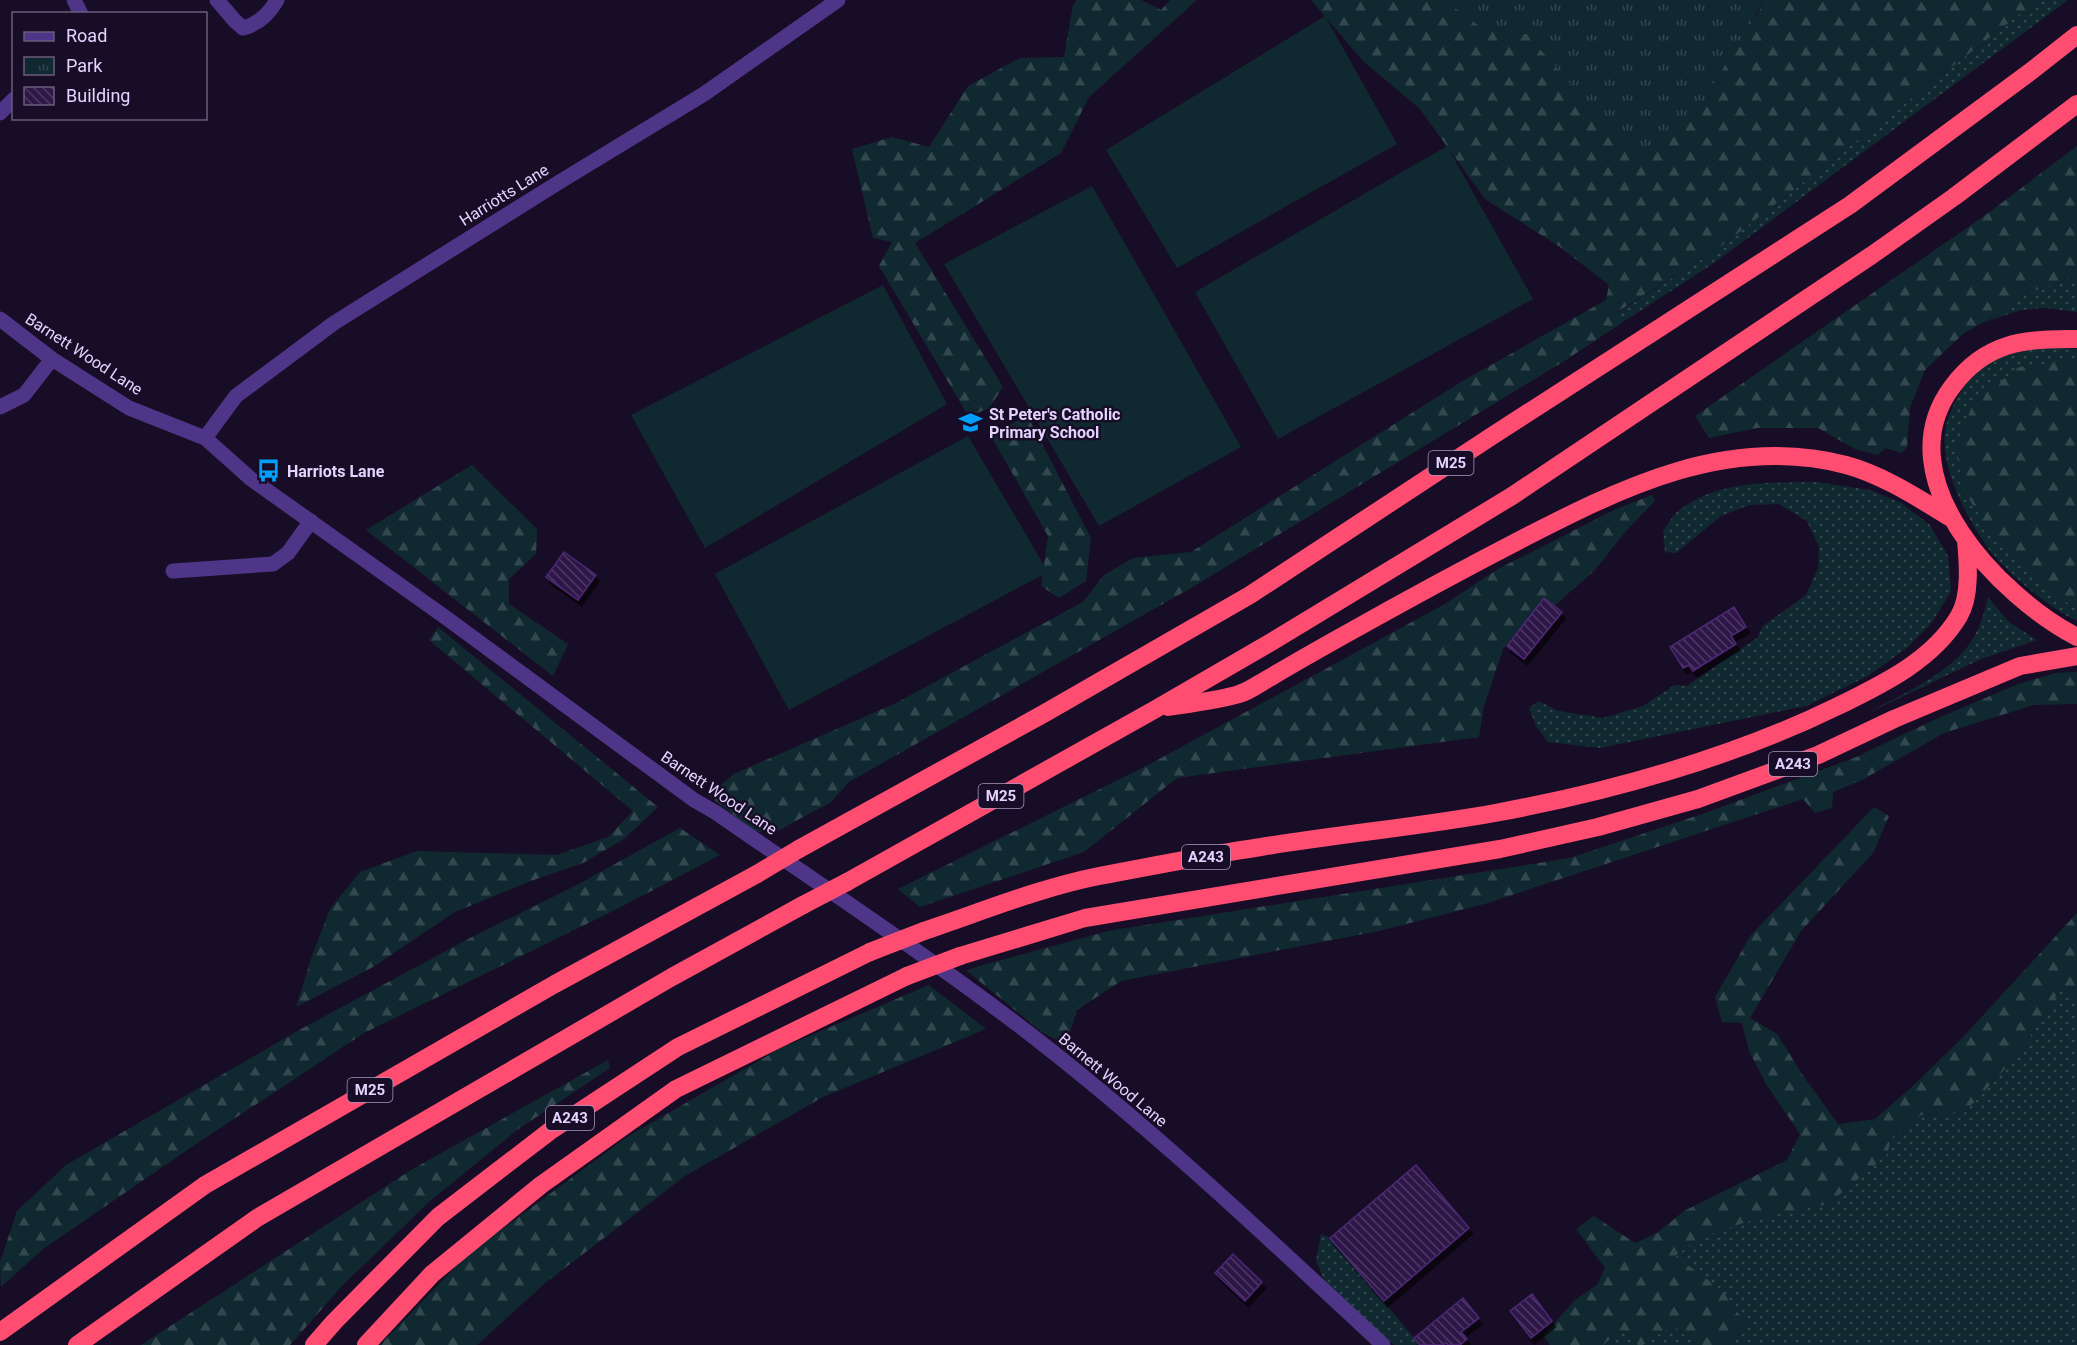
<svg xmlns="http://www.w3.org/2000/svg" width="2077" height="1345" font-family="Roboto,sans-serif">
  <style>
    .grass { fill: url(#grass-dots) }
    .forest { fill: url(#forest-firs) }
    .park { fill: url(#park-tufts) }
    .pitch { fill: #102930 }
    .building { fill: url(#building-back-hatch); stroke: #4d2876; stroke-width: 1.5; filter: url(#shadow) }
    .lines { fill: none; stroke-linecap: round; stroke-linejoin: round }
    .minor { stroke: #4f3588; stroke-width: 15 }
    .highway { stroke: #ff4d71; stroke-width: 18 }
    .highway-bridge { stroke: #ff4d71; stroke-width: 18 }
    .labels { text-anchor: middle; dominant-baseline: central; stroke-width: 5; stroke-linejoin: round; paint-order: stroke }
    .shield { fill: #180d26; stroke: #a797be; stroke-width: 1.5 }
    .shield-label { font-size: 15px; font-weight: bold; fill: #e4d2ff }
    .street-label { font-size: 16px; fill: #e4d2ff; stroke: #180d26 }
    .poi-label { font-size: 16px; font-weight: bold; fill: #e4d2ff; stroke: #180d26; text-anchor: start }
  </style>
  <defs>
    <pattern id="grass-dots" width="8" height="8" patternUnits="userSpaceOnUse" patternTransform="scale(1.5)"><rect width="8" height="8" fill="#102930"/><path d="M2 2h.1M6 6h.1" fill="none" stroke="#33474f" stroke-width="1.8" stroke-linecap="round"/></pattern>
    <pattern id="forest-firs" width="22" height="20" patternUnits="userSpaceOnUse" patternTransform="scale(1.5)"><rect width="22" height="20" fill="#102930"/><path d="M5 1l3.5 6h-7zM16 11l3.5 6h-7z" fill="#33474f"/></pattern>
    <pattern id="park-tufts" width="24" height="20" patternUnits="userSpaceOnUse" patternTransform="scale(1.5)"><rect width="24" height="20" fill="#102930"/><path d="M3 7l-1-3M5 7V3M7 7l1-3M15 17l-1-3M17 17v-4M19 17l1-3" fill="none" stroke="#33474f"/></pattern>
    <pattern id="building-back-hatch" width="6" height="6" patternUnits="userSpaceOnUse" patternTransform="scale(1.5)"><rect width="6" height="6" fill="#2f1848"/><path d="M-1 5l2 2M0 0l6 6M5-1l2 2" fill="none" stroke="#4d3963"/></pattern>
    <filter id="shadow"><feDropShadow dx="3.5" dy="6" stdDeviation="0" flood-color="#0009"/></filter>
  </defs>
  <rect width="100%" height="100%" fill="#180d26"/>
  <!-- grass -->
  <path class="grass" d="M 2038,0 L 2068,0 L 1714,263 L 1623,322 L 1617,313 L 1715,251 Z
    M 2077,276 L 2077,312 L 2046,308 L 2021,310 L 1988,321 L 2005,311 L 2027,293 Z
    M 2040,345 L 2077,349 L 2077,621 C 2051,610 2002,569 1986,545 C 1965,515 1938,464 1946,426 C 1950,409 1960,391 1971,377 C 1988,357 2016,351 2040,345 Z
    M 1816,482 L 1870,490 L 1901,503 L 1930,525 L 1948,556 L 1951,591 L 1933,621 L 1908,647 L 1868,676 L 1806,706 L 1600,748 L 1548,742 L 1536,726 L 1529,708 L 1539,701 L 1558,711 L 1603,718 L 1643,706 L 1675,685 L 1687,686 L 1757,638 L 1763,626 L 1806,595 L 1818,568 L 1819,547 L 1807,521 L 1779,504 L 1749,505 L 1721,516 L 1676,553 L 1665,552 L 1663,531 C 1667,525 1672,517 1677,512 C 1717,480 1768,483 1816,482 Z
    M 1988,597 L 2009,622 L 2037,640 L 1981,659 L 1868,713 C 1905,692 1961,670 1978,629 C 1983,619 1985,608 1988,597 Z
    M 2060,990 L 2077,995 L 2077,1345 L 1728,1345 L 1746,1324 L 1674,1257 L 1699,1238 L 1755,1219 L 1891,1138 L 1921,1115 L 1964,1113 L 2017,1056 Z
    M 1321,1234 L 1330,1238 L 1420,1345 L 1394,1345 L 1325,1282 L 1316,1261 Z
    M 1672,1325 L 1698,1345 L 1643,1345 Z
    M 1622,1330 L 1638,1345 L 1603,1345 Z"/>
  <!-- forest -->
  <path class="forest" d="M 1077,0 L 1141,0 L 1161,10 L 1170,0 L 1197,0 L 1089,97 L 1061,153 L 915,243 L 1003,387 L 989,408 L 969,417 L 879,266 L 892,242 L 873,238 L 852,149 L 892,137 L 929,147 L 968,86 L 1020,58 L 1064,57 L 1073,5 Z
    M 1311,0 L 1455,0 L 1451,5 L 1485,30 L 1527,34 L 1632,155 L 1757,15 L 1765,0 L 2038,0 L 1715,251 L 1617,312 L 1623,322 L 1566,360 L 1191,588 L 849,782 L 831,802 L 772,834 L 754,831 L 708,795 L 734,774 L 896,703 L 1083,602 L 1104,575 L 1133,558 L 1191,552 L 1461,382 L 1606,300 L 1609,285 L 1560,247 L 1485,199 L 1420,109 L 1363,61 Z
    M 2077,146 L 2077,276 L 2027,293 L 2005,311 L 1964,333 L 1925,370 L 1910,407 L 1907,447 L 1902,453 L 1885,448 L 1878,455 L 1855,449 L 1818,428 L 1757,428 L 1709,438 L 1695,416 L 1987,214 Z
    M 2075,360 L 2077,361 L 2077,610 L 2027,573 L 1987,527 L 1964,491 L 1955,447 L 1974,402 L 2019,367 Z
    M 1027,415 L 1091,538 L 1086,581 L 1059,598 L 1041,586 L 1048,536 L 991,436 Z
    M 472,465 L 537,529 L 536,554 L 509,579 L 509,604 L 568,644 L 553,676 L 366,530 Z
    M 1652,495 L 1655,501 L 1626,531 L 1595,570 L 1554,606 L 1544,599 L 1503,649 L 1484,706 L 1479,737 L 1177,778 L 1084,852 L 920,907 L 898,889 L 1150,764 L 1445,604 L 1498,569 L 1614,510 Z
    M 438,627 L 658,807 L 624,839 L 583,863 L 528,882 L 455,912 L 373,967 L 296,1007 L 312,956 L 330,909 L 360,872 L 417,851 L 557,855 L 608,837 L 633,811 L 429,640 Z
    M 2077,672 L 2077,704 L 2034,705 L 1944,733 L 1862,780 L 1833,792 L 1832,808 L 1815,813 L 1803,799 L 1488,903 L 1379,931 L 1121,981 L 1077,1010 L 1066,1044 L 1043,1033 L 967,971 L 976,967 L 1108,931 L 1570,858 L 1708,812 L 1854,758 L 1936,719 L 2018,684 L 2056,673 Z
    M 1874,807 L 1889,816 L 1873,853 L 1801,931 L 1750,1018 L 1777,1034 L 1804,1077 L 1838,1124 L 1875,1119 L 1914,1085 L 1965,1035 L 2077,913 L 2077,995 L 2060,990 L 2017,1056 L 1964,1113 L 1921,1115 L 1891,1138 L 1887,1155 L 1828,1204 L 1755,1219 L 1699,1238 L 1675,1256 L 1722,1290 L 1746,1324 L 1728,1345 L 1698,1345 L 1672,1325 L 1643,1345 L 1638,1345 L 1622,1330 L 1603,1345 L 1550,1345 L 1543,1336 L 1576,1299 L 1597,1285 L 1605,1268 L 1576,1229 L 1594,1216 L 1635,1243 L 1657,1233 L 1684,1211 L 1787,1160 L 1800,1134 L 1766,1084 L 1749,1051 L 1742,1023 L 1722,1022 L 1715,997 L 1751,935 Z
    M 680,828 L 720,855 L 613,911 L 364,1033 L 199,1142 L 43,1249 L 1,1287 L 0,1262 L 17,1211 L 66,1165 L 301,1029 L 472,937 L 575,886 Z
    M 929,985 L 986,1029 L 823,1097 L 685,1176 L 544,1284 L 477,1345 L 380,1345 L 467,1255 L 627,1137 L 781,1048 Z
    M 608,1060 L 610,1068 L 517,1130 L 429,1202 L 342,1286 L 290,1345 L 141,1345 L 411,1170 Z"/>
  <!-- park -->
  <path class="park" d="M 1455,0 L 1765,0 L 1686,129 L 1632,155 L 1527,34 L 1485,30 L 1451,5 Z"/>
  <!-- pitch -->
  <path class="pitch" d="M 1325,16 L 1397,144 L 1177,268 L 1106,150 Z
    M 1447,146 L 1533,299 L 1278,439 L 1195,292 Z
    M 1092,186 L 1241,447 L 1099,526 L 944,264 Z
    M 883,285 L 947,404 L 705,548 L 631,415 Z
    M 968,436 L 1048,572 L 789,710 L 715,574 Z"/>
  <!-- building -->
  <path class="building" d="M 564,552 L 596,575 L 578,600 L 546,577 Z
    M 1544,598 L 1562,612 L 1524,659 L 1507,646 Z
    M 1734,607 L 1746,627 L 1731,636 L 1736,644 L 1693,671 L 1689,665 L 1683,668 L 1670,647 Z
    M 1416,1165 L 1469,1228 L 1384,1301 L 1330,1238 Z
    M 1233,1254 L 1262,1282 L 1245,1301 L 1215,1273 Z
    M 1532,1294 L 1552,1321 L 1531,1338 L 1510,1311 Z
    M 1463,1298 L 1479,1318 L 1461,1332 L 1467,1339 L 1460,1345 L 1448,1345 L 1446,1343 L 1443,1345 L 1420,1345 L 1414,1338 Z"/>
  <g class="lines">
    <!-- minor -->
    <path class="minor" d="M 74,0 L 81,14
      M 217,0 L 235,21 L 243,28 C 259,24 269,14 277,0
      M 0,113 L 14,99
      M 0,319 L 52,359 L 129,408 L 205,438 L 251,479 L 445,617 L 694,800 L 715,812 C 819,884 925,954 1026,1031 C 1152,1128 1267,1237 1383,1345
      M 0,407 L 24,395 L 52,359
      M 205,438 L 236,396 L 334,323 L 561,181 L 704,94 L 838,0
      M 173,571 L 273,564 L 288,553 L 311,521"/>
    <!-- highway -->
    <path class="highway" d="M 2077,339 C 2025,338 1985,342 1952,387 C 1884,478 2000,597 2077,637
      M 1168,707 C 1191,703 1217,701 1239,694 C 1250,691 1261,682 1271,677 C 1296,662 1321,648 1346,634 C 1403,602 1460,571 1518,541 C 1621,488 1727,434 1846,465 C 1883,475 1918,498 1951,518
      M 799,849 L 1045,713 L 1250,595 L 1492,436 L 1850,205 L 2030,72 L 2077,35
      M 847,882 L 1154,710 L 1273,641 L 1512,496 L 1872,255 L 1954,197 L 2077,104
      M 924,931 C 981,912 1039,888 1099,876 C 1153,866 1207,855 1261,847 C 1339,834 1418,827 1495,813 C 1610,792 1734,757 1838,706 C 1883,684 1933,660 1959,616 C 1971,596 1968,562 1966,540
      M 960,956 L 1085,918 L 1500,849 L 1598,827 L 1698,799 L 1818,755 L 1894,719 L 2020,666 L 2077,656
      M 0,1332 L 205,1185 L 555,984 L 757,874
      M 77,1345 L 257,1218 L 672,977 L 803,905
      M 314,1345 L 334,1322 L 438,1217 L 550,1131 L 678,1047 L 870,952
      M 366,1345 L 432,1274 L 541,1185 L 676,1089 L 907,976"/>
    <!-- highway-bridge -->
    <path class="highway-bridge" d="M 757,874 L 799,849
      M 803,905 L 847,882
      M 870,952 L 924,931
      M 907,976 L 960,956"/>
  </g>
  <!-- icons -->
  <defs>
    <symbol id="school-bare" viewBox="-9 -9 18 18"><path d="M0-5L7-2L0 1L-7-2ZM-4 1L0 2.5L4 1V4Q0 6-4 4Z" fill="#009efd" stroke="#180d26" stroke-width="2.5" paint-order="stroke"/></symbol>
    <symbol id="bus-bare" viewBox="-9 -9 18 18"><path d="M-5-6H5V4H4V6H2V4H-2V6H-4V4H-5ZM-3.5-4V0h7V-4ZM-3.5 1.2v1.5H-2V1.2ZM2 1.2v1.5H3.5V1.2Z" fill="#009efd" stroke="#180d26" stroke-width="2.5" paint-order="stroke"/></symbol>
  </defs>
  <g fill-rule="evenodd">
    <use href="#school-bare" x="954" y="406" width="33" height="33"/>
    <use href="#bus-bare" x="252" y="454" width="33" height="33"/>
  </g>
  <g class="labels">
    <!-- shield labels -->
    <g class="shield">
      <rect x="1428.5" y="451" width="45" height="24" rx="4.5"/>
      <rect x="1769" y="752" width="48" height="24" rx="4.5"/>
      <rect x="978.5" y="784" width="45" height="24" rx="4.5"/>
      <rect x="1182" y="845" width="48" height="24" rx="4.5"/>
      <rect x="347.5" y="1078" width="45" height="24" rx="4.5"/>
      <rect x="546" y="1106" width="48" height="24" rx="4.5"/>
    </g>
    <g class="shield-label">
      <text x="1451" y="463">M25</text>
      <text x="1793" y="764">A243</text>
      <text x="1001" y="796">M25</text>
      <text x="1206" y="857">A243</text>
      <text x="370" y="1090">M25</text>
      <text x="570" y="1118">A243</text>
    </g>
    <!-- street labels -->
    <g class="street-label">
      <text transform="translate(504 195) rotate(-32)">Harriotts Lane</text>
      <text transform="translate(84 354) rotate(33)">Barnett Wood Lane</text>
      <text transform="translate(719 793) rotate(34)">Barnett Wood Lane</text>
      <text transform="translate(1113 1080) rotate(40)">Barnett Wood Lane</text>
    </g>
    <!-- poi labels -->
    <g class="poi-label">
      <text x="989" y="414">St Peter's Catholic<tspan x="989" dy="18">Primary School</tspan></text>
      <text x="287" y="471">Harriots Lane</text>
    </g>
  </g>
  <!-- legend -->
  <rect x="12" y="12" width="195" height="108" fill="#180d26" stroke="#6a5c7d" stroke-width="1.5"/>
  <rect x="24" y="32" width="30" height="9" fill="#4f3588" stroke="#6a5c7d" stroke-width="1.5"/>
  <text x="66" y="42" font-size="18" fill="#e4d2ff">Road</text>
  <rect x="24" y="57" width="30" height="18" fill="url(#park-tufts)" stroke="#6a5c7d" stroke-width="1.5"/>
  <text x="66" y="72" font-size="18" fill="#e4d2ff">Park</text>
  <rect x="24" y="87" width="30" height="18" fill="url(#building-back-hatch)" stroke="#6a5c7d" stroke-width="1.5"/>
  <text x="66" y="102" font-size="18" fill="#e4d2ff">Building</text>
</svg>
